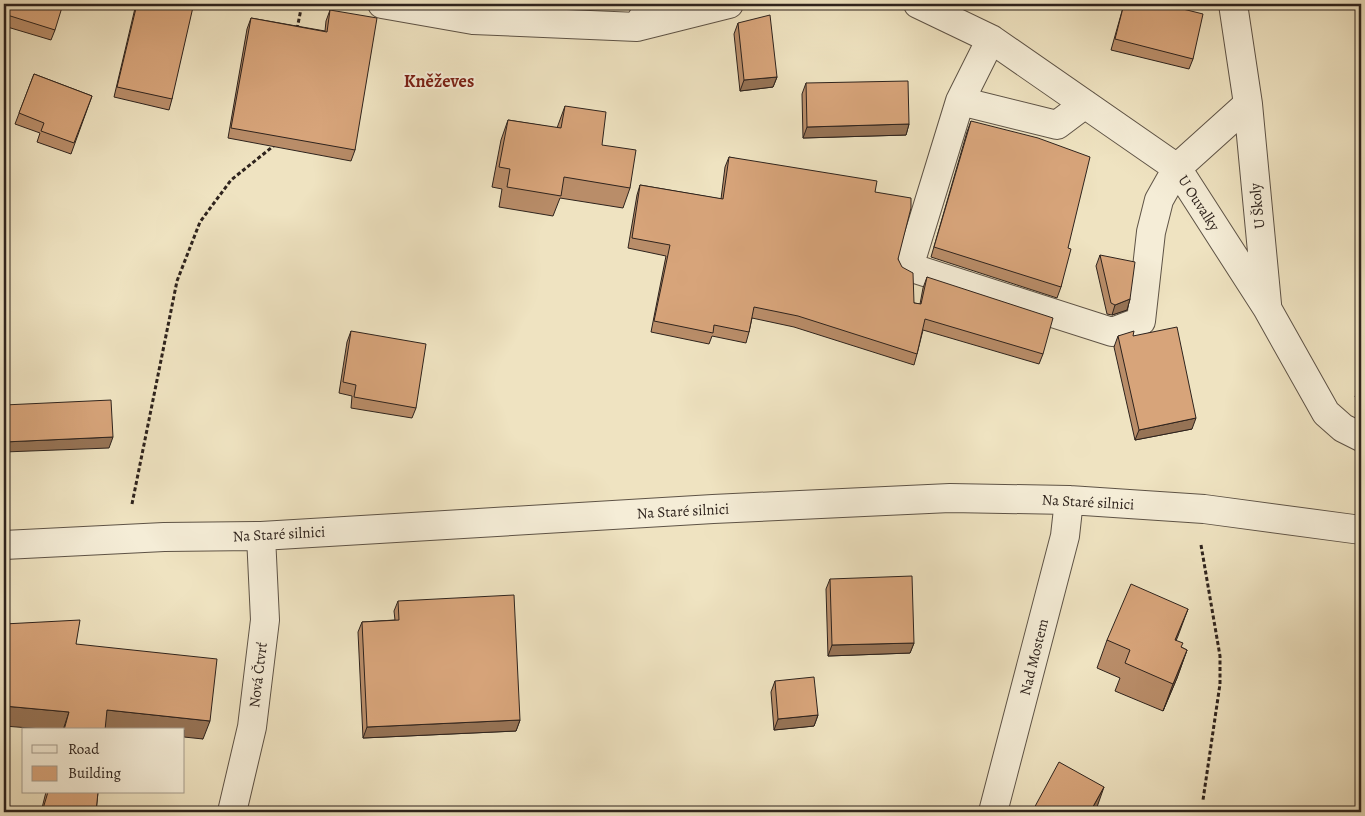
<svg xmlns="http://www.w3.org/2000/svg" width="1365" height="816" font-family="Alegreya,serif">
  <style>
    .lines { fill: none; stroke-linecap: round; stroke-linejoin: round }
    .minor-casing { stroke: #5e5346; stroke-width: 30 }
    .path { stroke: #2e231d; stroke-width: 3; stroke-dasharray: 4 2.5; stroke-linecap: butt }
    .minor { stroke: #f5edd7; stroke-width: 28 }
    .wall { fill: #b98d69; stroke: #2e231d }
    .shaded-wall { fill: #967355; stroke: #2e231d }
    .building { fill: #d7a47a; stroke: #2e231d }
    .labels { text-anchor: middle; dominant-baseline: central; stroke-width: 4; stroke-linejoin: round; paint-order: stroke }
    .street-label { font-size: 15px; fill: #2e231d; stroke: #f5edd7 }
    .quarter-label { font-size: 18px; font-weight: bold; fill: #7a1f14; stroke: #f5edd7 }
  </style>
  <rect width="100%" height="100%" fill="#efe3c1"/>
  <filter id="stains"><feTurbulence type="fractalNoise" baseFrequency=".004" numOctaves="4"/><feColorMatrix values="0 0 0 0 .2 0 0 0 0 .09 0 0 0 0 .02 0 0 0 .5 -.17"/></filter>
  <radialGradient id="worn" r=".72"><stop offset=".6" stop-color="#630" stop-opacity="0"/><stop offset="1" stop-color="#630" stop-opacity=".3"/></radialGradient>
  <g class="lines">
    <defs>
      <path id="minor" d="M 382,4 L 473,20 L 637,27 L 651,4
        M 918,4 L 991,39 L 1177,168 L 1267,308 L 1326,413 L 1343,428 L 1361,437
        M 1233,4 L 1248,104 L 1267,304
        M 637,27 L 729,4
        M 991,39 L 960,101 L 909,267 L 1112,332 L 1141,321 L 1151,232 L 1159,200 L 1177,168 L 1248,104
        M 960,101 L 1057,125 L 1085,104
        M 4,545 L 164,537 L 261,536 L 713,509 L 950,498 L 1069,500 L 1204,509 L 1361,530
        M 232,812 L 252,727 L 265,620 L 261,536
        M 993,812 L 1065,536 L 1069,500"/>
    </defs>
    <!-- minor casing -->
    <use href="#minor" class="minor-casing"/>
    <!-- path -->
    <path class="path" d="M 297,29 L 302,4
      M 132,504 L 177,281 L 200,222 L 231,180 L 276,144
      M 1201,545 L 1220,656 L 1220,684 L 1203,800"/>
    <!-- minor -->
    <use href="#minor" class="minor"/>
  </g>
  <!-- wall -->
  <path class="wall" d="M 4,4 L 55,30 L 51,40 L 4,26 Z
    M 136,4 L 179,4 L 172,99 L 169,110 L 114,97 Z
    M 1124,4 L 1163,4 L 1193,59 L 1189,69 L 1111,50 Z
    M 330,10 L 355,150 L 351,161 L 228,138 L 247,29 L 251,18 L 325,31 L 326,21 Z
    M 738,23 L 777,77 L 773,87 L 740,91 L 734,34 Z
    M 34,74 L 92,96 L 71,154 L 37,142 L 40,133 L 15,124 Z
    M 806,83 L 909,124 L 906,135 L 803,138 L 802,94 Z
    M 565,106 L 602,145 L 630,188 L 623,208 L 560,198 L 553,216 L 499,207 L 502,189 L 492,187 L 501,140 L 508,120 L 557,128 Z
    M 971,121 L 1068,248 L 1061,287 L 1057,298 L 931,257 L 967,132 Z
    M 729,157 L 875,192 L 898,259 L 914,303 L 920,304 L 923,288 L 927,277 L 1043,354 L 1039,364 L 923,330 L 917,354 L 914,365 L 794,327 L 752,318 L 749,332 L 746,343 L 712,336 L 709,344 L 651,332 L 666,256 L 628,248 L 637,195 L 640,185 L 721,199 L 725,167 Z
    M 1100,255 L 1130,299 L 1127,310 L 1112,315 L 1107,314 L 1096,266 Z
    M 351,331 L 416,408 L 412,418 L 351,408 L 352,396 L 339,393 L 347,342 Z
    M 1118,336 L 1133,336 L 1192,429 L 1135,440 L 1114,347 Z
    M 1361,377 L 1361,399 L 1355,397 Z
    M 830,579 L 914,643 L 910,653 L 828,656 L 826,589 Z
    M 398,601 L 520,720 L 516,731 L 363,738 L 358,632 L 362,622 L 395,620 L 394,611 Z
    M 1107,640 L 1176,641 L 1181,647 L 1187,650 L 1177,678 L 1163,711 L 1115,691 L 1120,678 L 1097,668 Z
    M 76,644 L 203,739 L 184,730 L 115,730 L 105,729 L 105,730 L 55,730 Z
    M 775,681 L 818,715 L 814,726 L 774,730 L 771,692 Z
    M 46,792 L 98,792 L 96,812 L 41,812 Z"/>
  <!-- shaded-wall -->
  <path class="shaded-wall" d="M 777,77 L 773,87 L 740,91 L 744,80 Z
    M 909,124 L 906,135 L 803,138 L 807,127 Z
    M 1130,299 L 1127,310 L 1112,315 L 1115,305 Z
    M 1196,418 L 1192,429 L 1135,440 L 1139,430 Z
    M 113,437 L 109,448 L 4,452 L 4,442 Z
    M 1188,609 L 1178,636 L 1165,668 L 1175,640 Z
    M 914,643 L 910,653 L 828,656 L 832,645 Z
    M 1187,650 L 1177,678 L 1163,711 L 1173,684 Z
    M 4,706 L 69,712 L 63,730 L 55,730 L 4,726 Z
    M 107,710 L 210,721 L 203,739 L 184,737 L 184,730 L 115,730 L 100,728 Z
    M 818,715 L 814,726 L 774,730 L 778,719 Z
    M 520,720 L 516,731 L 363,738 L 367,727 Z
    M 1104,787 L 1097,807 L 1094,812 L 1090,812 Z"/>
  <!-- building -->
  <path class="building" d="M 4,4 L 63,4 L 55,30 L 4,14 Z
    M 137,4 L 179,4 L 193,7 L 172,99 L 117,87 Z
    M 1124,4 L 1163,4 L 1203,14 L 1193,59 L 1115,39 Z
    M 330,10 L 377,18 L 355,150 L 231,128 L 251,18 L 327,32 Z
    M 770,15 L 777,77 L 744,80 L 738,23 Z
    M 34,74 L 92,96 L 74,143 L 41,131 L 44,123 L 19,113 Z
    M 908,81 L 909,124 L 807,127 L 806,83 Z
    M 565,106 L 606,112 L 602,145 L 636,150 L 630,188 L 564,177 L 561,196 L 507,187 L 510,169 L 499,167 L 508,120 L 561,128 Z
    M 971,121 L 1038,138 L 1090,157 L 1068,248 L 1071,249 L 1061,287 L 934,247 Z
    M 729,157 L 877,181 L 875,192 L 911,198 L 911,208 L 898,259 L 902,267 L 913,273 L 914,303 L 921,304 L 927,277 L 1053,318 L 1043,354 L 925,319 L 917,354 L 798,316 L 754,307 L 749,332 L 714,325 L 713,333 L 654,321 L 670,245 L 632,238 L 640,185 L 723,199 Z
    M 1100,255 L 1135,262 L 1130,299 L 1115,305 L 1111,303 Z
    M 1177,327 L 1196,418 L 1139,430 L 1118,336 L 1134,331 L 1133,336 Z
    M 351,331 L 426,344 L 416,408 L 354,397 L 356,385 L 343,382 Z
    M 111,400 L 113,437 L 4,442 L 4,405 Z
    M 912,576 L 914,643 L 832,645 L 830,579 Z
    M 1131,584 L 1188,609 L 1175,640 L 1183,643 L 1181,647 L 1187,650 L 1173,684 L 1125,663 L 1130,650 L 1107,640 Z
    M 514,595 L 520,720 L 367,727 L 362,622 L 399,620 L 398,601 Z
    M 80,620 L 76,644 L 217,659 L 210,721 L 107,710 L 105,730 L 64,730 L 69,712 L 4,706 L 4,624 Z
    M 814,677 L 818,715 L 778,719 L 775,681 Z
    M 1059,762 L 1104,787 L 1090,812 L 1032,812 Z
    M 48,792 L 98,792 L 96,812 L 42,812 Z"/>
  <g class="labels">
    <!-- street labels -->
    <g class="street-label">
      <text transform="translate(1199 203) rotate(57)">U Ouvalky</text>
      <text transform="translate(1257 206) rotate(-96)">U Školy</text>
      <text transform="translate(1088 502) rotate(3)">Na Staré silnici</text>
      <text transform="translate(683 511) rotate(-3)">Na Staré silnici</text>
      <text transform="translate(279 534) rotate(-3)">Na Staré silnici</text>
      <text transform="translate(1034 657) rotate(-76)">Nad Mostem</text>
      <text transform="translate(258 675) rotate(-83)">Nová Čtvrť</text>
    </g>
    <!-- quarter labels -->
    <g class="quarter-label">
      <text x="439" y="81">Kněževes</text>
    </g>
  </g>
  <!-- margin -->
  <rect width="1365" height="816" fill="none" stroke="#efe3c1" stroke-width="20"/>
  <rect x="5" y="5" width="1355" height="806" fill="none" stroke="#2e231d" stroke-width="2.5"/>
  <rect x="10" y="10" width="1345" height="796" fill="none" stroke="#2e231d"/>
  <!-- legend -->
  <rect x="22" y="728" width="162" height="65" fill="#f5edd7" stroke="#a59c8d"/>
  <rect x="32" y="745" width="25" height="8" fill="#f5edd7" stroke="#a59c8d"/>
  <text x="68" y="754" font-size="15" fill="#2e231d">Road</text>
  <rect x="32" y="766" width="25" height="15" fill="#d7a47a" stroke="#a59c8d"/>
  <text x="68" y="778" font-size="15" fill="#2e231d">Building</text>
  <rect width="100%" height="100%" filter="url(#stains)"/>
  <rect width="100%" height="100%" fill="url(#worn)"/>
</svg>
